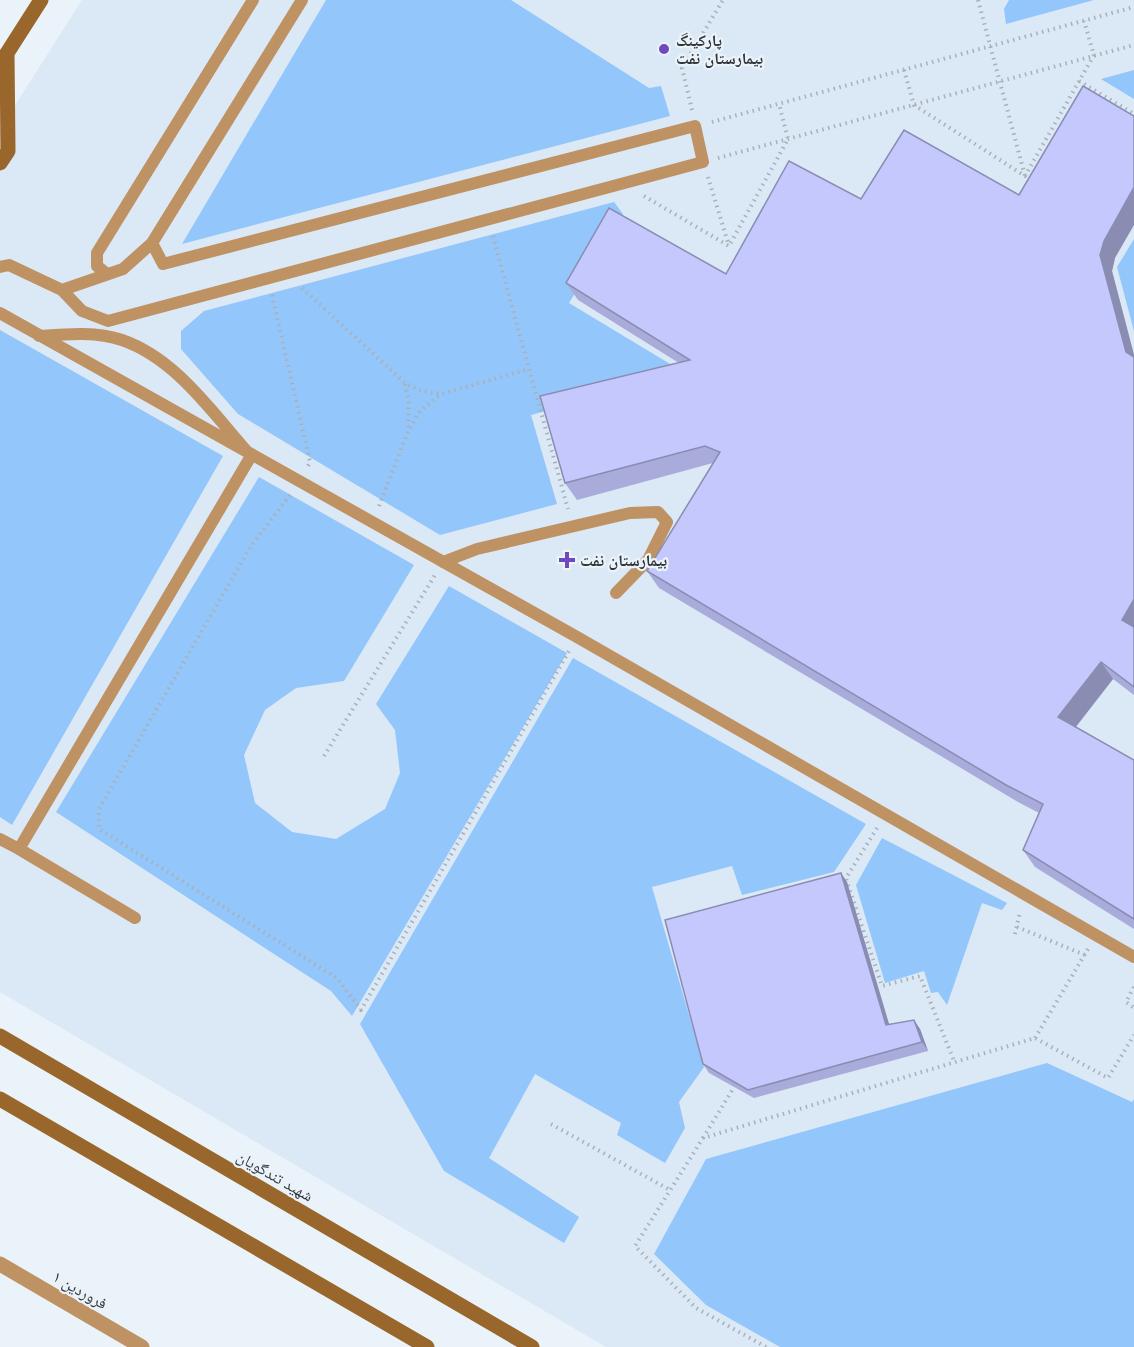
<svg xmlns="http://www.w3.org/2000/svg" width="1134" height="1347" font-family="Montserrat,'Noto Naskh Arabic',sans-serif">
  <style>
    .built { fill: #dbe8f6 }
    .green { fill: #93c6fa }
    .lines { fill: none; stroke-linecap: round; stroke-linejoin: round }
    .path { stroke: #aab0b6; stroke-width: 4; stroke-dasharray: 1.5 4.5; stroke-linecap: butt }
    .lane { stroke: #be9263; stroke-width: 12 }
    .street { stroke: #be9263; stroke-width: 15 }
    .secondary { stroke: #99672b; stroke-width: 15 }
    .wall { fill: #a9acda }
    .shaded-wall { fill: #8a8cb1 }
    .building { fill: #c5c8fd; stroke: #8a8cb1; stroke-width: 1.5 }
    .poi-dot { fill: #7147bf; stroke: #eaf2fa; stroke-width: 2 }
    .labels { text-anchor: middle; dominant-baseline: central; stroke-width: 4.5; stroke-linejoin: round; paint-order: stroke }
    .poi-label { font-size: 16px; font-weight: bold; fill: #333639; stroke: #eaf2fa; text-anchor: start }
    .street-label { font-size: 16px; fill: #333639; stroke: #eaf2fa }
  </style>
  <rect width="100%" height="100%" fill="#eaf2fa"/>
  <!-- built -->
  <path class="built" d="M 82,0 L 1134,0 L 1134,1347 L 606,1347 L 0,992 L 0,129 Z"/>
  <!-- green -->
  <path class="green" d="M 326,0 L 511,0 L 649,88 L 661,86 L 670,116 L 182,244 Z
    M 1009,0 L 1094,0 L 1006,24 L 1004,9 Z
    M 1134,70 L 1134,99 L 1101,79 Z
    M 614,202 L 623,214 L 569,303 L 685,373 L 531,415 L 557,504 L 440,535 L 238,414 L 181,349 L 181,331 L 204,311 Z
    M 1134,239 L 1134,331 L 1117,267 Z
    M 0,330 L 223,456 L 12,825 L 0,817 Z
    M 259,477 L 414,565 L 344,681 L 296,688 L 265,710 L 244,755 L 255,803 L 292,832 L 336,839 L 385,809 L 400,773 L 395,730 L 376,704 L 449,586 L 567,653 L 352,1016 L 331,991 L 56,812 Z
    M 573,658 L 866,824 L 834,872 L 742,895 L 732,866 L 652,887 L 704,1067 L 679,1102 L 685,1128 L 665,1163 L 617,1135 L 621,1123 L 535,1074 L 489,1158 L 579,1217 L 564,1243 L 444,1171 L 360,1024 Z
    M 882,838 L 1007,903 L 1002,910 L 982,903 L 947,1005 L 938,992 L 931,993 L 924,971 L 885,983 L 856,885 Z
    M 1047,1063 L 1132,1102 L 1134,1099 L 1134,1347 L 780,1347 L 706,1305 L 654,1254 L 706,1159 Z"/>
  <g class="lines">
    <!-- path -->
    <path class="path" d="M 978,0 L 1025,176
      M 904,70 L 914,105 L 1025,176 L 1094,55 L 1084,21
      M 1079,81 L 1134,114
      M 692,110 L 682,68 L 723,0
      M 712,122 L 1134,7
      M 718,158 L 1134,45
      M 708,177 L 729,246
      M 644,196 L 729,246 L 788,139 L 779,104
      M 493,236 L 529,369
      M 302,288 L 405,383 L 421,391 L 441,394 L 529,369 L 568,509
      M 272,295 L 310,462 L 308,466
      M 405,384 L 409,403 L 408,430
      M 290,495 L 251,546 L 99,809 L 99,829 L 337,978 L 361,1010 L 569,651
      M 379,506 L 408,431 L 420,411 L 441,394
      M 324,756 L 435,575
      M 877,828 L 846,878 L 847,882 L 882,986 L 920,976 L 954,1061
      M 1017,927 L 1085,955
      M 1015,934 L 1020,912
      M 1134,987 L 1126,1002 L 1134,1008
      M 1035,1038 L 1088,949
      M 551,1124 L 670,1190
      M 703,1138 L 733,1089
      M 766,1347 L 696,1308 L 635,1246 L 703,1138 L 1035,1038 L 1108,1078 L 1134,1035"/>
    <!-- lane -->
    <path class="lane" d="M 0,267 L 9,265 L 62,290 L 123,269 L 152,243 L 302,0
      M 107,274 L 97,266 L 97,253 L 253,0
      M 62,290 L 82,311 L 108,321 L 703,162 L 695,126 L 163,264 L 152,243
      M 0,313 L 577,637 L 1134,957
      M 39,336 C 66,334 96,331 122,340 C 177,359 213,414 251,456 L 19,849 L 135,918
      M 443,562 L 477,549 L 630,513 L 658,512 L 667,522 L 648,560 L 616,593
      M 0,839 L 19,849"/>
    <!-- street -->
    <path class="street" d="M 0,1264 L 142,1347"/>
    <!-- secondary -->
    <path class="secondary" d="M 2,61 L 41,0
      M 0,163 L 8,151 L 7,53
      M 0,1036 L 532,1347
      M 0,1099 L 427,1347"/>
  </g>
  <!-- wall -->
  <path class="wall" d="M 861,199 L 1115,258 L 1112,271 L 1134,355 L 1134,695 L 1113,679 L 1076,727 L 1134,760 L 1134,929 L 1035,867 L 1023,850 L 1039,813 L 1018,802 L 659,588 L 647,571 L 713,463 L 577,500 L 565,483 L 679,363 L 578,300 L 566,283 L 726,274 Z
    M 841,873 L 847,882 L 889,1025 L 914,1020 L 920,1029 L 928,1051 L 754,1098 L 709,1073 L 703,1064 Z"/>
  <!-- shaded-wall -->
  <path class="shaded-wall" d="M 1134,187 L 1134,225 L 1115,258 L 1112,271 L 1134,355 L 1134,364 L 1126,352 L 1100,255 L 1104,241 Z
    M 1134,599 L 1134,635 L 1122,620 Z
    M 1101,662 L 1113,679 L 1070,734 L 1058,717 Z
    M 841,873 L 847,882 L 892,1034 L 886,1025 Z
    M 914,1020 L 920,1029 L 928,1051 L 922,1042 Z"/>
  <!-- building -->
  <path class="building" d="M 1083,86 L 1134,116 L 1134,187 L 1104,241 L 1100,255 L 1126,352 L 1134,357 L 1134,599 L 1122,620 L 1134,627 L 1134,687 L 1101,662 L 1058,717 L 1134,760 L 1134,919 L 1023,850 L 1043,804 L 1006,785 L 647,571 L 720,452 L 705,446 L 565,483 L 540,396 L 690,360 L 566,283 L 609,208 L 726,274 L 789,161 L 861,199 L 904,130 L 1019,195 Z
    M 841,873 L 886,1025 L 914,1020 L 922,1042 L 748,1090 L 703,1064 L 665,920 Z"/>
  <!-- markers -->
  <g class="poi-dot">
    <circle cx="664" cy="49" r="6"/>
    <path d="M564 551h6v6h6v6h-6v6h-6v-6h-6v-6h6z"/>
  </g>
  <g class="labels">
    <!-- poi labels -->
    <g class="poi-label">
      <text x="676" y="40">پارکینگ<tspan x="676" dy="18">بیمارستان نفت</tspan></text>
      <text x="580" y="560">بیمارستان نفت</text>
    </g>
    <!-- street labels -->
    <g class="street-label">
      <text transform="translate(275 1176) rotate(30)">شهید تندگویان</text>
      <text transform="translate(80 1290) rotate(30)">فروردین ۱</text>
    </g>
  </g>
</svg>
